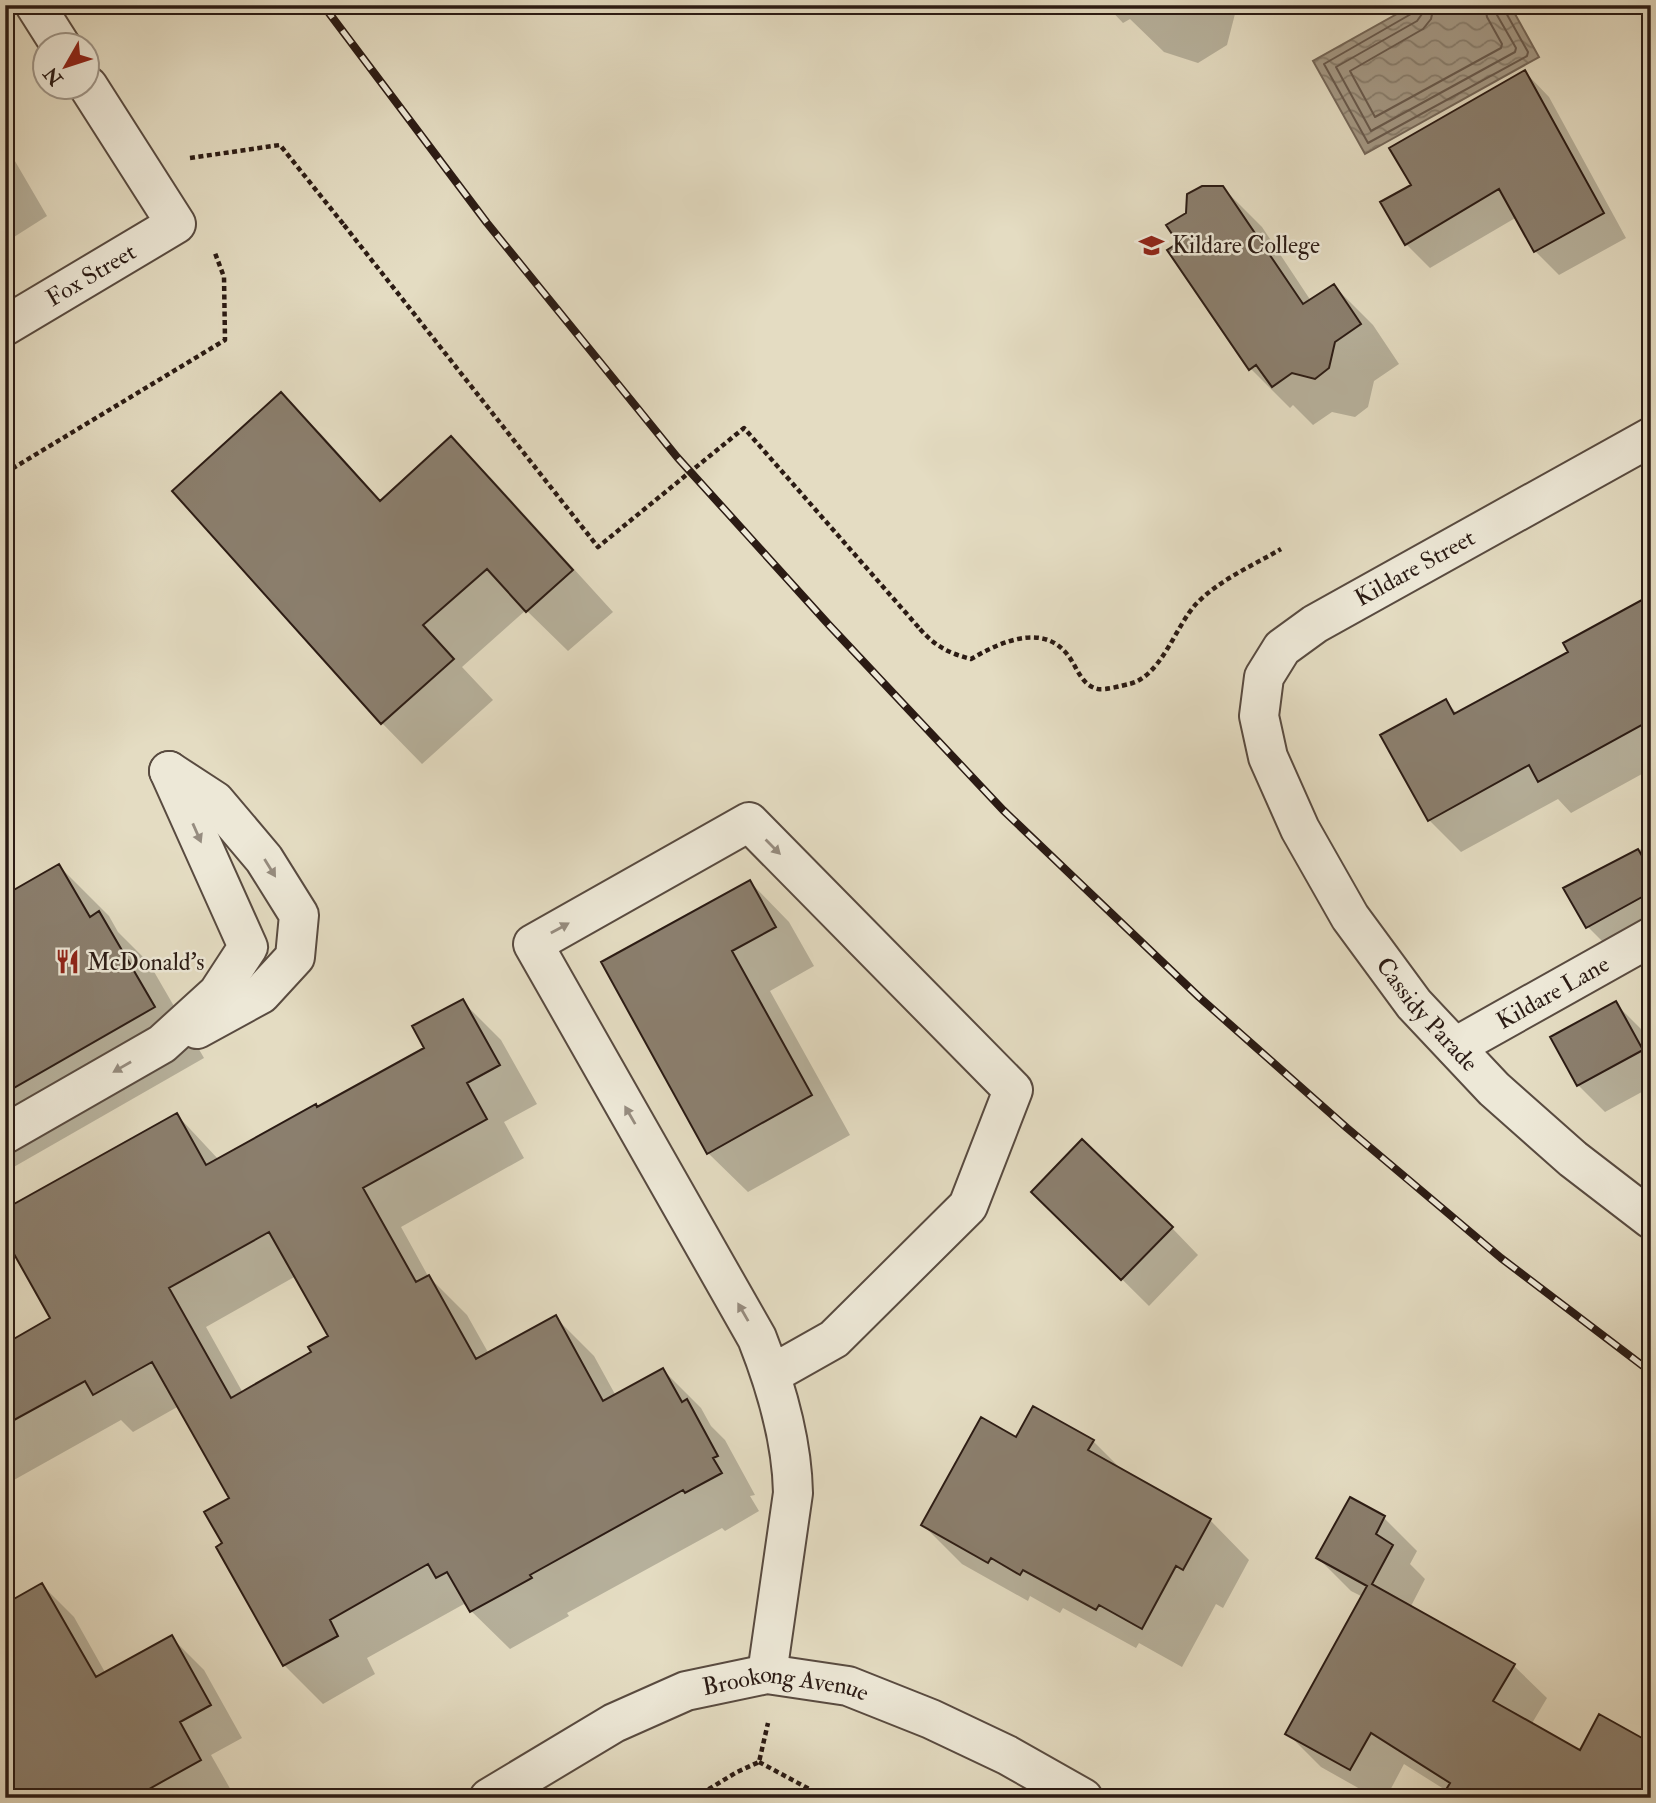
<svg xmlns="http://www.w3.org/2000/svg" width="1656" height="1803" font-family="'IM FELL Double Pica',serif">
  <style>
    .water { fill: url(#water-waves); stroke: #746759; stroke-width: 2 }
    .shadow { fill: #0003; fill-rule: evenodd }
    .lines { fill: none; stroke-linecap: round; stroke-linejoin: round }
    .shore { stroke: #685a4e; stroke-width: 2 }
    .building { fill: #8b7f6e; stroke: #2b1b14; stroke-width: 2; fill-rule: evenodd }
    .minor-casing { stroke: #594b40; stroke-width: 42 }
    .path { stroke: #2b1b14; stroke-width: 4.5; stroke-dasharray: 5 3.5; stroke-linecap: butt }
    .minor { stroke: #ede8d7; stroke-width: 38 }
    .rail-casing { stroke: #2b1b14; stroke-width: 8 }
    .rail { stroke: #ede8d7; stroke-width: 5; stroke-dasharray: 16; stroke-linecap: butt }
    .path-bridge { stroke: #2b1b14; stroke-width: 4.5; stroke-dasharray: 5 3.5; stroke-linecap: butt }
    .oneway { fill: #968c7f }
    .labels { text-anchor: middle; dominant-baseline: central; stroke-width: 5; stroke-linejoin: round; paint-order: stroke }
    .poi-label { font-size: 24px; fill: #2b1b14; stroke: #ede8d7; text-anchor: start }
    .street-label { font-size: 24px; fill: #2b1b14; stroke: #ede8d7 }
  </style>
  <defs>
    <pattern id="water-waves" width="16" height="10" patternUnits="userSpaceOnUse" patternTransform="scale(1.75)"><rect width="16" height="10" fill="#a59a87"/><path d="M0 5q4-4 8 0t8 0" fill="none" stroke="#877d6d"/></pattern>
  </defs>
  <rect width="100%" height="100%" fill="#e4dcc2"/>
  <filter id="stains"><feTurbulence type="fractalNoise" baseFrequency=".00286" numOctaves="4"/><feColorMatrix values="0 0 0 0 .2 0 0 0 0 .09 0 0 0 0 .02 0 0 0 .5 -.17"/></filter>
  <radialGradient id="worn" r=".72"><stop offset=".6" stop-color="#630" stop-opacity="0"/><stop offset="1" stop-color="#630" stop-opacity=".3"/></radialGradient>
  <!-- water -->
  <path class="water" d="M 1413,5 L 1510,5 L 1539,57 L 1365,154 L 1313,61 Z"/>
  <!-- shadow -->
  <path class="shadow" d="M 1106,5 L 1233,5 L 1236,10 L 1227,45 L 1198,63 L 1164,52 L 1130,19 L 1123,23 Z
    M 1525,72 L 1549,97 L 1626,238 L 1559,275 L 1535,251 L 1517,217 L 1430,268 L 1406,244 L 1413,186 Z
    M 5,144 L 47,216 L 14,237 L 5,228 Z
    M 1222,187 L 1262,227 L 1311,301 L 1334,286 L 1373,325 L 1399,364 L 1374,381 L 1368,407 L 1355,417 L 1332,412 L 1313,425 L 1293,405 L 1290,408 L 1250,368 L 1181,244 Z
    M 281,395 L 322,435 L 382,502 L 451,439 L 492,479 L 613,612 L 568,651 L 526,610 L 462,667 L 493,700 L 422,764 L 382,723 Z
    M 1651,595 L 1651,769 L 1571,813 L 1558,799 L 1461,852 L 1429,820 L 1445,701 L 1458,714 L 1570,653 L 1565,643 Z
    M 1651,844 L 1651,942 L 1620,959 L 1588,927 L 1566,889 Z
    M 59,866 L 109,916 L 118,932 L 149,963 L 204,1058 L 5,1172 L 5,897 Z
    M 750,882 L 789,922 L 814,966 L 770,991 L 850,1135 L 748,1192 L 708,1153 L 603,963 Z
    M 462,1001 L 501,1040 L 537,1104 L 504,1122 L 524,1158 L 401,1227 L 428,1276 L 467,1315 L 489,1354 L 555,1317 L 594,1356 L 616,1396 L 663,1370 L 701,1408 L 711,1426 L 725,1440 L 755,1495 L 750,1496 L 759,1511 L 725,1531 L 722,1528 L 567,1613 L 569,1616 L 510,1649 L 464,1604 L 367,1658 L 375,1674 L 323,1704 L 284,1665 L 224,1544 L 231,1498 L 179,1406 L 133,1432 L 121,1420 L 5,1485 L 5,1346 L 52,1319 L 177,1115 L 219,1160 L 318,1109 L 426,1049 ZM 296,1276 L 330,1337 L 313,1352 L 243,1393 L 206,1327 Z
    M 1615,1003 L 1642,1030 L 1651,1045 L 1651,1087 L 1605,1112 L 1578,1085 Z
    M 1034,1192 L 1172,1228 L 1198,1255 L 1149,1306 Z
    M 1017,1439 L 1093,1441 L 1123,1471 L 1210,1520 L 1249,1560 L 1223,1608 L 1216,1604 L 1182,1667 L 1139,1643 L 1136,1648 L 1063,1608 L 1060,1613 L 1030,1596 L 1028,1601 L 962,1564 L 923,1525 Z
    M 1351,1499 L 1384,1518 L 1417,1551 L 1410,1564 L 1425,1579 L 1410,1608 L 1513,1665 L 1547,1698 L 1531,1725 L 1580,1752 L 1447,1791 L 1404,1764 L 1386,1798 L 1376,1798 L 1321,1767 L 1288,1734 L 1363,1597 L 1351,1591 L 1318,1558 Z
    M 42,1585 L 74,1617 L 106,1674 L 172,1638 L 204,1670 L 242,1738 L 211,1755 L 232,1792 L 223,1798 L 5,1798 Z"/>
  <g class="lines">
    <!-- shore -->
    <path class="shore" d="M 1415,5 L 1411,14 L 1324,64 L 1368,143 L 1527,56 L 1528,52 L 1505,11 L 1504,5
      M 1423,5 L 1422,14 L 1417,21 L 1336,67 L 1371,131 L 1515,52 L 1516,48 L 1497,15 L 1496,5
      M 1434,5 L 1431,19 L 1423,29 L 1350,71 L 1375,117 L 1501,48 L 1502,44 L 1487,17 L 1485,5"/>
  </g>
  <!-- building -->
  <path class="building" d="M 1525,70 L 1604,213 L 1534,252 L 1499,189 L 1405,245 L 1380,202 L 1411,185 L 1389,148 Z
    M 1202,186 L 1223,186 L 1303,304 L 1334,284 L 1361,324 L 1335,342 L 1329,368 L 1315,379 L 1292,373 L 1272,387 L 1256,365 L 1249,370 L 1167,250 L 1178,243 L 1166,225 L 1186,213 L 1187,194 Z
    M 281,392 L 380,501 L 451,436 L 573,570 L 526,612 L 487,569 L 423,625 L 454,659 L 381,724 L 172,491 Z
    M 1651,595 L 1651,720 L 1538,782 L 1529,765 L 1428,821 L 1380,735 L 1446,699 L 1454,714 L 1568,652 L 1563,643 Z
    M 1638,849 L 1651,871 L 1651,892 L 1586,928 L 1563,888 Z
    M 59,864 L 90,917 L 99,911 L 155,1007 L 5,1093 L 5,895 Z
    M 750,880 L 776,927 L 732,951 L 812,1095 L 707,1154 L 601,962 Z
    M 463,999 L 500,1065 L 467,1083 L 487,1119 L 363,1188 L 416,1282 L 429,1275 L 476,1359 L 556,1315 L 603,1401 L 663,1368 L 682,1402 L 687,1399 L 718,1456 L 713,1458 L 722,1473 L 685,1493 L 683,1490 L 530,1575 L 532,1578 L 470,1612 L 447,1572 L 436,1578 L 428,1564 L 330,1620 L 338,1636 L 283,1666 L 216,1547 L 222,1543 L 204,1512 L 229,1498 L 152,1362 L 93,1395 L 85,1381 L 5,1425 L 5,1344 L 50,1318 L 5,1238 L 5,1209 L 177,1113 L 206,1165 L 316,1104 L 317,1107 L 424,1048 L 412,1026 ZM 269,1232 L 328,1336 L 308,1347 L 311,1352 L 231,1398 L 169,1288 Z
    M 1616,1001 L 1643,1050 L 1577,1086 L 1550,1037 Z
    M 1082,1139 L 1173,1227 L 1121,1280 L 1031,1192 Z
    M 1033,1406 L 1094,1440 L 1088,1450 L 1211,1519 L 1183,1570 L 1176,1566 L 1142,1629 L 1099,1605 L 1096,1610 L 1023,1570 L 1020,1575 L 991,1558 L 988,1563 L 921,1525 L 981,1417 L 1016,1437 Z
    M 1350,1497 L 1385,1516 L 1376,1534 L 1393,1545 L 1372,1584 L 1515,1664 L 1493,1701 L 1580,1750 L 1599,1714 L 1651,1743 L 1651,1798 L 1441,1798 L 1450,1783 L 1371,1733 L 1350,1770 L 1285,1734 L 1367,1586 L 1316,1558 Z
    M 42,1583 L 96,1677 L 172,1635 L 211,1705 L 180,1722 L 201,1760 L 133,1798 L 5,1798 L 5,1604 Z"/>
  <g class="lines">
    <defs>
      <g id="minor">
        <path d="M 35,5 L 61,46"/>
        <path id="s1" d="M 5,326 L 176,224 L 88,86"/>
        <path id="s2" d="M 1651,437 L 1315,624 L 1282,648 L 1264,677 L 1259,716 L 1268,757 L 1300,829 L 1350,917 L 1414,1004 L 1494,1089 L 1573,1159 L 1651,1219"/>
        <path d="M 169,771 L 215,801 L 264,859 L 299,915 L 295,957 L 261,994 L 197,1029"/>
        <path id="s3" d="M 1455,1047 L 1651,937"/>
        <path d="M 5,1134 L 162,1044 L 218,993 L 248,947 L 169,771"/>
        <path d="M 767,1674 L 793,1493 C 792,1441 776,1386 757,1338 L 533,944 L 749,822 L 1013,1090 L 968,1206 L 834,1339 L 772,1374"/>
        <path id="s4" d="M 489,1798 L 614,1723 L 686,1691 L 767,1674 L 848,1686 L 931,1719 L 1007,1755 L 1083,1798"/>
      </g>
    </defs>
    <!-- minor casing -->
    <use href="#minor" class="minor-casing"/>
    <!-- path -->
    <path class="path" d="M 190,158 L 280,145 L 344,225
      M 5,473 L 225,340 L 224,277 L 215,253
      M 920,629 C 935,646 948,653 971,659 C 1004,640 1049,620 1073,663 C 1079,673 1084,686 1098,689 C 1106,690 1121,686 1129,684 C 1161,677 1175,627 1196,604 C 1219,580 1252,566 1281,549
      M 759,1762 L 826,1798
      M 694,1798 L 737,1772 L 759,1762 L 768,1723"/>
    <!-- minor -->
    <use href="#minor" class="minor"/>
    <defs>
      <path id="rail" d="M 323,5 L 487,223 L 677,457 L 829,625 L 1003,810 L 1199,997 L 1347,1128 L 1501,1258 L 1651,1372"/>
    </defs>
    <!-- rail casing -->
    <use href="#rail" class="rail-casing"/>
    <!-- rail -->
    <use href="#rail" class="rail"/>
    <!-- path-bridge -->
    <path class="path-bridge" d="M 344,225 L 598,547 L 744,428 L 920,629"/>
  </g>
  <!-- one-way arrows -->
  <defs><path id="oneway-solid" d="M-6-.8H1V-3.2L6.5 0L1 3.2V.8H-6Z" transform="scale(1.75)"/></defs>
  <g class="oneway">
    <use href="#oneway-solid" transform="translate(197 833) rotate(66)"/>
    <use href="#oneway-solid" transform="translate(773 847) rotate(45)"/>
    <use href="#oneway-solid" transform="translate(270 868) rotate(58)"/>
    <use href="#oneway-solid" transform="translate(560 928) rotate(-29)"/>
    <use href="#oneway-solid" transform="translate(122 1067) rotate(150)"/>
    <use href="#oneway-solid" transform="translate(630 1115) rotate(-120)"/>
    <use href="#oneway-solid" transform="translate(743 1312) rotate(-120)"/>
  </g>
  <!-- icons -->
  <defs>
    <symbol id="school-bare" viewBox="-9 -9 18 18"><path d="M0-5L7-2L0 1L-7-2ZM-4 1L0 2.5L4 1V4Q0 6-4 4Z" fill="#8f2418" stroke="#ede8d7" stroke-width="2.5" paint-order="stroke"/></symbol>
    <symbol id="restaurant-bare" viewBox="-9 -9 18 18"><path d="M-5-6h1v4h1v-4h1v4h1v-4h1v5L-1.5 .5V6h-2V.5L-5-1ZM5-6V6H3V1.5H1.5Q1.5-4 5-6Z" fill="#8f2418" stroke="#ede8d7" stroke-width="2.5" paint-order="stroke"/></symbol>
  </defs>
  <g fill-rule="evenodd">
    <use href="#school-bare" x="1134" y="228" width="35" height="35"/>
    <use href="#restaurant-bare" x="50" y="944" width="35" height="35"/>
  </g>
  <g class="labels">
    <!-- poi labels -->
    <g class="poi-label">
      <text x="1172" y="245">Kildare College</text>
      <text x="87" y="962">McDonald's</text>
    </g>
    <!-- street labels -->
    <g class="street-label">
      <text stroke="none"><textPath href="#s1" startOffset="100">Fox Street</textPath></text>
      <text transform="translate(1415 568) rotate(-29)">Kildare Street</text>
      <text stroke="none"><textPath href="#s3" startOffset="112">Kildare Lane</textPath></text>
      <text stroke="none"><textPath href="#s2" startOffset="845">Cassidy Parade</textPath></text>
      <text stroke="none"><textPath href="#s4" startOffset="326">Brookong Avenue</textPath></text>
    </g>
  </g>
  <!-- margin -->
  <rect width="1656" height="1803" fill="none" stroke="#e4dcc2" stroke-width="28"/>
  <rect x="7" y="7" width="1642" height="1789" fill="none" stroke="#2b1b14" stroke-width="3.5"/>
  <rect x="14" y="14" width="1628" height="1775" fill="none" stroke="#2b1b14" stroke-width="2"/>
  <!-- north arrow -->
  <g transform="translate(66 66) rotate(231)"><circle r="33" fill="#ede8d7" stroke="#9f9689" stroke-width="2"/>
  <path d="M0-5L12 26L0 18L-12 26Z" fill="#8f2418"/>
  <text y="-10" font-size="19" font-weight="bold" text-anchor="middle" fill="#2b1b14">N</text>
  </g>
  <rect width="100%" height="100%" filter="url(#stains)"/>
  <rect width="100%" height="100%" fill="url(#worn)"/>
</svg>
